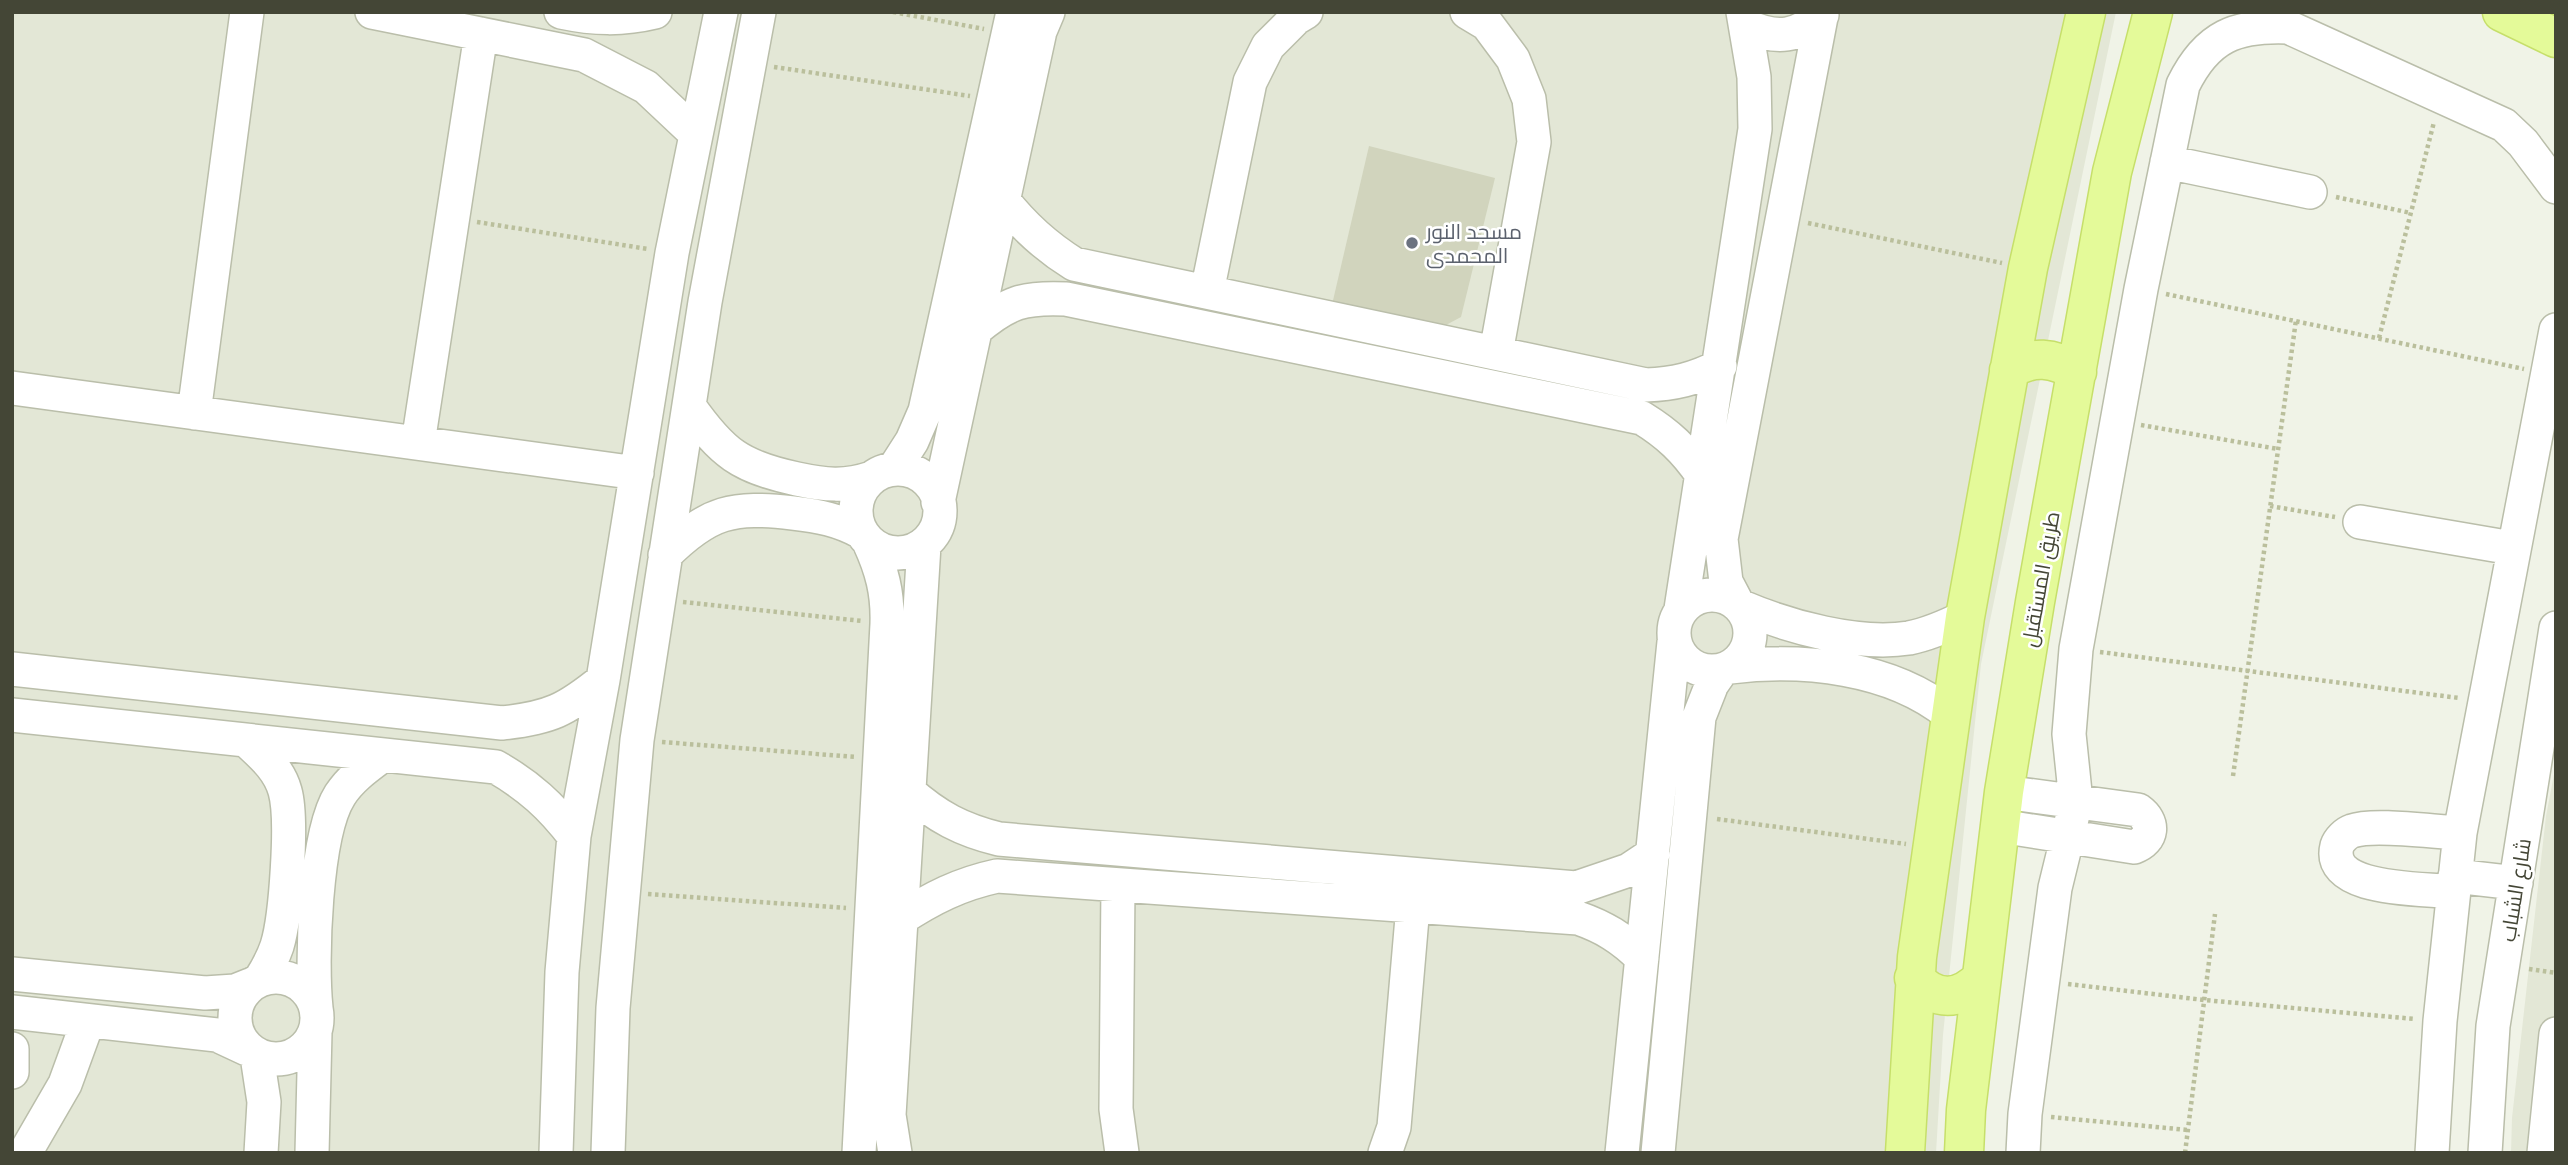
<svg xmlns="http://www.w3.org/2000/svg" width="2568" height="1165" font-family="'Golos Text',Cairo,sans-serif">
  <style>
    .residential { fill: #e3e7d6 }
    .building { fill: #d1d4bd }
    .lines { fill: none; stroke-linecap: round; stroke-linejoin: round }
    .minor-casing { stroke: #babeaa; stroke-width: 36 }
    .major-casing { stroke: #c6df6a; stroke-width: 41 }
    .path { stroke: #babf9c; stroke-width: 4.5; stroke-dasharray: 3.5 3.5; stroke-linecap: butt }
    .minor { stroke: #fff; stroke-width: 33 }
    .major { stroke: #e4fa99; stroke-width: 38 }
    .worship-dot { fill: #6b7280; stroke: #fff; stroke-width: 2.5 }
    .labels { text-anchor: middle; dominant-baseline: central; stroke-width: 5; stroke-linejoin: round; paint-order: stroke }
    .worship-label { font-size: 21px; fill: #5b616d; stroke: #fff; text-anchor: start }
    .street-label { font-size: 21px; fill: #444636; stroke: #fff }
  </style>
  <rect width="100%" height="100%" fill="#f0f3e7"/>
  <!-- residential -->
  <path class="residential" d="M 12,12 L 2116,12 L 1981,664 L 1943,1035 L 1936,1153 L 12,1153 Z
    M 2556,764 L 2556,1153 L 2511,1153 L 2512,1118 L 2546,816 Z"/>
  <!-- building -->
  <path class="building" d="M 1369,146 L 1495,178 L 1461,317 L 1446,325 L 1431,327 L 1331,309 Z"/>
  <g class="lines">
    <defs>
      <path id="minor" d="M 372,12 L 584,55 L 646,87 L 696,134
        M 561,12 C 594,19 622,20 655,12
        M 1467,12 L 1487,24 L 1513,59 L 1529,99 L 1534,142 L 1496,353
        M 1747,26 C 1777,40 1798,37 1822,15
        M 2167,162 L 2310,192
        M 1003,200 C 1024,227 1045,246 1074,264 L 1646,385 C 1674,384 1695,379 1720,366
        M 1207,292 L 1250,82 L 1268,46 L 1296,18 L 1306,12
        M 976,329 C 1008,302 1024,297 1066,299 L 1642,418 C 1668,434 1685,450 1702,475
        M 12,388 L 637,473
        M 689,406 C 722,453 740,467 797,479 C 825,485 845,487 872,478
        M 194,413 L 247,12
        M 418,443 L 481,34
        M 894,469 L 912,441 L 925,411 L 1013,12
        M856 511a42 42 0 1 1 84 0a42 42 0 1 1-84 0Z
        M 938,502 L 1040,31 L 1048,12
        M 2360,522 L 2512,548
        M 665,555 C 709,511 733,506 793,513 C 819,516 839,520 861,532
        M1674 633a38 38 0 1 1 76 0a38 38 0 1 1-76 0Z
        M 1736,601 L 1726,582 L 1721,539 L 1822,12
        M 1742,607 C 1789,627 1858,646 1909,638 C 1929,634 1947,626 1965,617
        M 1681,609 L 1755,129 L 1754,77 L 1743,12
        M 1730,667 C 1803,658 1891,667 1949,714
        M 12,669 L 502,723 C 550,718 566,710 603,680
        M 12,715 L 496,767 C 529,786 551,806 574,836
        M 246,740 C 262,755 279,769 285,791 C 293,819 286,917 277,946 C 273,958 267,969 260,980
        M 908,791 C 937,817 962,830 999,839 L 1576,888 L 1629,870 L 1653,854
        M 2000,826 L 2134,847 C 2153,840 2155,822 2138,810 L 2004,792
        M 2455,876 L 2516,883
        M 1118,885 L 1116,1109 L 1122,1153
        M 2453,892 C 2424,888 2325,892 2337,846 C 2339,840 2346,833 2352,831 C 2374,823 2434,832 2460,833
        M 900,919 C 932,898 960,884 997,876 L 1578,918 C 1604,927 1622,938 1642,958
        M 12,974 L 205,993 L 235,991 L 250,985
        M235 1018a41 41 0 1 1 82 0a41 41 0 1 1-82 0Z
        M 316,1008 C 311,961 315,834 340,795 C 351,778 367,767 383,755
        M 12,1012 L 217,1035 L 247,1049
        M 12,1049 L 12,1072
        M 257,1056 L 264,1102 L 261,1153
        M 25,1153 L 65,1084 L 88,1021
        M 312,1153 L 315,1032
        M 556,1153 L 562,972 L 574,836 L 603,680 L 672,253 L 721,12
        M 608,1153 L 613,1008 L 637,740 L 705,302 L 759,12
        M 859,1153 L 887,624 C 888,593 882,570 869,542
        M 895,1153 L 889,1115 L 924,545
        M 1385,1153 L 1394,1127 L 1413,906
        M 1622,1153 L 1674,642
        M 1658,1153 L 1699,717 L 1712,684 L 1721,671
        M 2023,1153 L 2025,1114 L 2055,888 L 2076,802 L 2069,734 L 2076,649 L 2141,289 L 2183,85 C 2207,36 2236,25 2288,27 L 2504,125 L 2523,143 L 2556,187
        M 2432,1153 L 2440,1021 L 2460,833 L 2556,330
        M 2485,1153 L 2493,1026 L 2556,628
        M 2544,1153 L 2556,1034"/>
      <path id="major" d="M 2502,12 L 2556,38
        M 2009,370 C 2033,355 2053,357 2077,372
        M 1914,978 C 1936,1002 1959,1001 1981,979
        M 1905,1153 L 1917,957 L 1965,617 L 2028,268 L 2086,12
        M 1964,1153 L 1966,1110 L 2004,792 L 2035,602 L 2112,172 L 2153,12"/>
    </defs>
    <!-- minor casing -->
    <use href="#minor" class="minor-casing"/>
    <!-- major casing -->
    <use href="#major" class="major-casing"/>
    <!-- path -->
    <path class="path" d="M 893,12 L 984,29
      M 774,67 L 970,96
      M 2336,197 L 2411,213
      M 477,222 L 648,249
      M 1808,223 L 2002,263
      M 2166,294 L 2524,369
      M 2379,338 L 2434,122
      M 2141,425 L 2278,449
      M 2270,506 L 2335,517
      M 683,602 L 862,621
      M 2100,652 L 2459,698
      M 662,742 L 856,757
      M 2233,776 L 2296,320
      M 1717,819 L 1906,844
      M 648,894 L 846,908
      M 2529,969 L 2556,973
      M 2068,984 L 2204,1000 L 2415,1019
      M 2051,1117 L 2188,1130
      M 2185,1153 L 2215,914"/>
    <!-- minor -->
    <use href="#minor" class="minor"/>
    <!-- major -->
    <use href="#major" class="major"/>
  </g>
  <!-- markers -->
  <circle class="worship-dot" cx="1412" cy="243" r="7"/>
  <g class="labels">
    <!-- worship labels -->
    <g class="worship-label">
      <text x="1426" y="231">مسجد النور<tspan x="1426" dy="24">المحمدى</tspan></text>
    </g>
    <!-- street labels -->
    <g class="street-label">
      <text transform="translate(2040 579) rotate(-80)">طريق المستقبل</text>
      <text transform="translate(2515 890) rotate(-81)">شارع الشباب</text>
    </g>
  </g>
  <!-- border -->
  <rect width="2568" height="1165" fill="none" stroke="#444636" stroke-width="28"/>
</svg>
